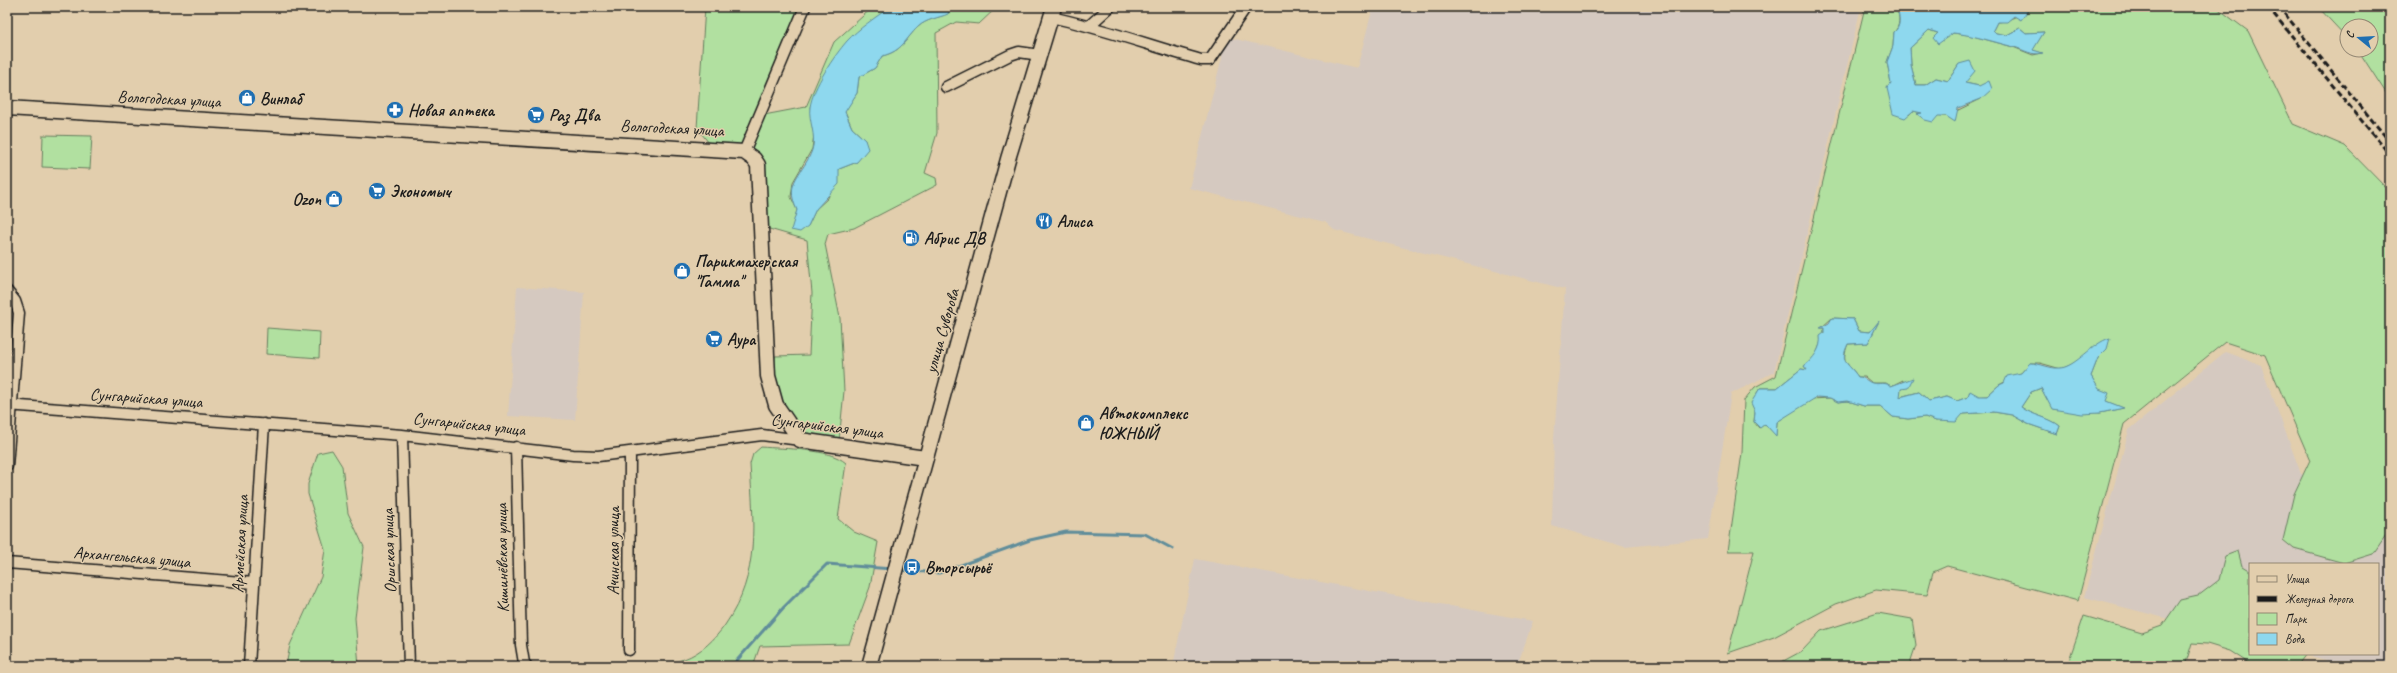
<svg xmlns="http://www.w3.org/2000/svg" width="2397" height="673" font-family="Caveat,sans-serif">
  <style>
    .built { fill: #d5c9c0 }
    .green { fill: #b1e0a0; stroke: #667e5e; fill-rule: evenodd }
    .water { fill: #8ed8ee; stroke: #608d9a }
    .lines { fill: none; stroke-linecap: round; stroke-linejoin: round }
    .stream { stroke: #608d9a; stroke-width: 3 }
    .street-casing { stroke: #1c1c1c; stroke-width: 13 }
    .secondary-casing { stroke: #1c1c1c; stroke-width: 17 }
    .street { stroke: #e2cead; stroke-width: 10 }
    .secondary { stroke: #e2cead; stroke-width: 14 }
    .rail { stroke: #1c1c1c; stroke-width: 3; stroke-dasharray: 6 3; stroke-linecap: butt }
    .labels { text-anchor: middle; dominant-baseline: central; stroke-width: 3; stroke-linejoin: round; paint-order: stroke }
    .poi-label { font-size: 17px; font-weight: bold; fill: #1c1c1c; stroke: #e2cead; text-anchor: start }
    .street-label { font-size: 17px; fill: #1c1c1c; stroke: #e2cead }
  </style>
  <rect width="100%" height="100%" fill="#e2cead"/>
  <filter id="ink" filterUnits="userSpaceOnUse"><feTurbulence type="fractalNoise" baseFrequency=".025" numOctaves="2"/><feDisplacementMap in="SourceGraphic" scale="8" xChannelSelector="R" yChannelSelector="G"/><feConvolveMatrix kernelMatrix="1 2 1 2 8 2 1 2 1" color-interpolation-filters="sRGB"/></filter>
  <g filter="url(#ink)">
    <!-- built -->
    <path class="built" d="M 1373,7 L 1861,7 L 1774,372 L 1731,394 L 1708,539 L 1625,547 L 1552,526 L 1554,438 L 1565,289 L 1334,230 L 1325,222 L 1189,188 L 1227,37 L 1357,68 Z
      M 517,287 L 584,292 L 575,420 L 508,416 Z
      M 2225,352 L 2261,365 L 2301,474 L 2390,497 L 2390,666 L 2349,666 L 2302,654 L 2378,654 L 2378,564 L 2250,564 L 2250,640 L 2084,597 L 2129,430 Z
      M 1195,559 L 1533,621 L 1517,666 L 1173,666 Z"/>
    <!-- green -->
    <path class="green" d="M 705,7 L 810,7 L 764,115 L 806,107 L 834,42 L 873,7 L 890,7 L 848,41 L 810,107 L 814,134 L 812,149 L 793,182 L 791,197 L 797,210 L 792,230 L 808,226 L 816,209 L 828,198 L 839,169 L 857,162 L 865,140 L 852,128 L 845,111 L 857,93 L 859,77 L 875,68 L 882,56 C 903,51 905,39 918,27 C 926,19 938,18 947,14 L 951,7 L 997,7 L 979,24 L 956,22 L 936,33 L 937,133 L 925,173 L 936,178 L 937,185 L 854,228 L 828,234 L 825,244 L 840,318 L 844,391 L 839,441 L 805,435 C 786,409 772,390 775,356 L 809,355 L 812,293 L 807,240 L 766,228 L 758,155 L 751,147 L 709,143 L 697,128 Z
      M 1865,7 L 1899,7 L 1897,10 C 1900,17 1900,27 1894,32 L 1893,46 L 1887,62 L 1891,83 L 1887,88 L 1909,115 L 1913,111 L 1923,113 L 1917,114 L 1946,116 L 1981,99 L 1979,86 L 1965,83 L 1959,64 L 1948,81 L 1936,78 L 1925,85 L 1916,85 L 1911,65 L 1910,48 L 1929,30 L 1948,37 L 1953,33 L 1969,35 L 2013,47 L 2033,55 L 2042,53 L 2032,50 L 2044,32 L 2026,33 L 2020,28 L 2007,35 L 1996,33 L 1993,30 L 1997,22 C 2008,22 2017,15 2027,12 L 2028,7 L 2216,7 L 2248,31 L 2293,124 L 2345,146 L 2390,192 L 2390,529 L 2373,554 L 2344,563 L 2294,549 L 2283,540 L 2294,494 L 2310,460 L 2265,355 L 2225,342 L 2124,424 L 2078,601 L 1947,566 L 1933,572 L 1927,595 L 1876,590 L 1836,604 L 1774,637 L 1728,653 L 1754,551 L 1728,551 L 1742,453 L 1744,400 L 1755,387 L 1776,376 ZM 1832,318 L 1853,319 L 1859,331 L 1870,332 L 1878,323 L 1868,343 L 1848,344 C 1840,364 1848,362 1858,377 L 1865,377 L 1872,383 L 1886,383 L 1891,386 L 1903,380 L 1899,397 L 1919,392 L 1929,401 L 1947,397 L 1957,401 L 1968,397 L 1987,396 L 1999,385 L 2021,373 L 2030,363 L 2040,363 L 2061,369 L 2107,349 L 2098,358 L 2091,376 L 2105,401 L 2123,408 L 2100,413 L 2053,409 L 2041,388 L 2031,392 L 2021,407 C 2033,416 2048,417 2060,426 L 2057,434 L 2028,424 L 2012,415 L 1994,412 L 1963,414 L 1936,421 L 1925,417 L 1908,419 L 1893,417 L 1880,406 L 1864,406 L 1848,401 L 1838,402 L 1830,398 L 1810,399 L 1777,422 L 1776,435 L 1765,424 L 1759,428 L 1754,422 L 1757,393 L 1760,388 L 1777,388 L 1801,369 L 1807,370 L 1804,366 L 1815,358 L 1824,333 L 1824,328 L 1821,328 Z
      M 2318,7 L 2390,7 L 2390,96 L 2386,93 L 2358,50 L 2371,50 L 2371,26 L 2347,26 L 2347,38 Z
      M 43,135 L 92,136 L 90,169 L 42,167 Z
      M 267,328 L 320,332 L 319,358 L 266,354 Z
      M 761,447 C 784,449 829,448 846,463 L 838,519 L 854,532 L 878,542 L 870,587 L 849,644 L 760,646 L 753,666 L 630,666 C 646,662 670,665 684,659 C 701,653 715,639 725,625 C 761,573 753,523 750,464 L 753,454 Z
      M 332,450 L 342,466 L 348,513 L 364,547 L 355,618 L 359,666 L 286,666 L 290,645 L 321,577 L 325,549 L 308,494 L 308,484 L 318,453 Z
      M 2238,551 L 2242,566 L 2250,571 L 2250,654 L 2306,654 L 2297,666 L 2253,666 L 2230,651 L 2207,644 L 2192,643 L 2185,666 L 2067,666 L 2084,616 L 2142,633 L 2162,626 L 2180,600 L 2198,596 L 2219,580 L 2225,556 Z
      M 1878,613 L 1912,619 L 1916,645 L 1909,666 L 1774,666 L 1802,651 L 1821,631 Z"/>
    <!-- water -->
    <path class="water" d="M 890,7 L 951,7 L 948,14 C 939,18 926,19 918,27 C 905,39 903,51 882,56 L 875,68 L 859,77 L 857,93 L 845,112 L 852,128 L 865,140 L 868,149 L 857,162 L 839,169 L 839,184 L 816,209 L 808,226 L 800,232 L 791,230 L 797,210 C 783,181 804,174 812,150 C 817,135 808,121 810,107 C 813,87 834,56 847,41 C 858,29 876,17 890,7 Z
      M 1899,7 L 2028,7 L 2027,12 L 2021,20 L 2014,16 L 2007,22 L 1997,22 L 1993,30 L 1996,33 L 2007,35 L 2020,28 L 2026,33 L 2044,32 L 2033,50 L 2043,53 C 2031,56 2025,50 2014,47 C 1994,42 1973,35 1953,33 L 1938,44 L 1933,38 L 1938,33 L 1929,30 L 1910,48 L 1911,65 L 1916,85 L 1925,85 L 1936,78 L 1948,81 L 1959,64 L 1970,61 L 1975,71 L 1965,83 L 1979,86 L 1989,81 L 1992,89 L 1981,99 L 1958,108 L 1955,122 L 1946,116 L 1938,116 L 1933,122 L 1925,120 L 1917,114 L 1922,113 L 1913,111 L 1905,118 L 1893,114 L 1887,88 L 1891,83 L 1887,62 L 1893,46 L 1894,32 C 1901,27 1900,17 1897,10 Z
      M 1832,318 L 1853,319 L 1859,331 L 1870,332 L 1879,321 L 1868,343 L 1848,344 C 1839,363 1848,362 1858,377 C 1865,377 1866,381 1872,383 C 1879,385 1884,381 1891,386 L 1913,378 L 1908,388 L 1901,389 L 1900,397 L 1919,392 L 1929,401 L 1947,397 L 1957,401 L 1968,397 L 1970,391 L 1979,396 L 1987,396 L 1999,385 L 2004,383 L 2007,376 L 2021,373 L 2030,363 C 2040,363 2050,369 2060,368 C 2076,367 2092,343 2110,338 L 2107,349 L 2098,358 L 2091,376 L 2099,389 L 2109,393 L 2106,401 L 2124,408 L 2100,413 L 2082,414 L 2052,409 L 2041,388 L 2031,392 L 2021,407 C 2033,416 2049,417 2060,426 L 2057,434 L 2028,424 L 2012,415 L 1994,412 L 1963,414 L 1956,422 L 1936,421 L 1925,417 L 1908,419 L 1893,417 L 1880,406 L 1864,406 L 1848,401 L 1838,402 L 1830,398 L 1817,397 L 1777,422 L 1776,436 L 1765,424 L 1760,428 L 1754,422 L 1755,412 L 1751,403 L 1760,388 L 1777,388 L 1801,369 L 1807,370 L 1804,366 C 1813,359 1822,348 1820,336 L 1824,333 L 1824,328 L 1820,328 L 1829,323 Z"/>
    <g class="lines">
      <!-- stream -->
      <path class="stream" d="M 900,570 L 939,573 L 1030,540 L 1066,532 L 1145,534 L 1173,549
        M 732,666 L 784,607 L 827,564 L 892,569"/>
      <defs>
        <path id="street" d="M 1051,17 C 1102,28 1151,46 1201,60 L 1210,60 L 1246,7
          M 1090,25 L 1110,7
          M 946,87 L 1010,55 L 1019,52 L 1040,55
          M 744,152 L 805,7
          M 7,291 L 15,301 L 19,313 L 7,466
          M 7,405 L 402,435 L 573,455 L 598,456 L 762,435 L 800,440
          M 402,435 L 409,666
          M 516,447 L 521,645 L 524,663 L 527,666
          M 7,563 L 254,583
          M 629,650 L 630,452
          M 249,666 L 264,424"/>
        <path id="secondary" d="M 7,108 L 744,152 L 754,159 L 758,165 L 768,376 L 776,405 L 800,440 L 925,458
          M 869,666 L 1008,159 L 1054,7"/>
      </defs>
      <!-- street casing -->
      <use href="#street" class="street-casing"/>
      <!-- secondary casing -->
      <use href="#secondary" class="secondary-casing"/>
      <!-- street -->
      <use href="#street" class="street"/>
      <!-- secondary -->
      <use href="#secondary" class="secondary"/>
      <!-- rail -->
      <path class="rail" d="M 2268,7 L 2390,155
        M 2279,7 L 2390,142"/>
    </g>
  </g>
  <!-- icons -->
  <defs>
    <symbol id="shop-disc" viewBox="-11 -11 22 22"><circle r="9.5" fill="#1f6fb2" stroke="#e2cead"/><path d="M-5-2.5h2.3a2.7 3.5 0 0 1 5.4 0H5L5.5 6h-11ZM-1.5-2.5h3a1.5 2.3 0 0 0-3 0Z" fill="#fff"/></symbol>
    <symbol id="pharmacy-disc" viewBox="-11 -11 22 22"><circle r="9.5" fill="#1f6fb2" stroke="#e2cead"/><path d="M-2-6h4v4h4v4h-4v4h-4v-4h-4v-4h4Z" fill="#fff"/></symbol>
    <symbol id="supermarket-disc" viewBox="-11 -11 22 22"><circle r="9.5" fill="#1f6fb2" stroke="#e2cead"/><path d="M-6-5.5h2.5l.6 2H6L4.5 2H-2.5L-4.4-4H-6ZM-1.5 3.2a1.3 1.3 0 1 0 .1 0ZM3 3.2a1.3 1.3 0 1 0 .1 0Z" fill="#fff"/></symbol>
    <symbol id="restaurant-disc" viewBox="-11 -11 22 22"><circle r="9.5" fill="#1f6fb2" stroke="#e2cead"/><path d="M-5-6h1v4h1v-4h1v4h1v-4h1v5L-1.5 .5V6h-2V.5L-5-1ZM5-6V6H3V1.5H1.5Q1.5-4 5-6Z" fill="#fff"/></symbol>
    <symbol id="fuel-disc" viewBox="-11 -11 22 22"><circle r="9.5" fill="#1f6fb2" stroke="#e2cead"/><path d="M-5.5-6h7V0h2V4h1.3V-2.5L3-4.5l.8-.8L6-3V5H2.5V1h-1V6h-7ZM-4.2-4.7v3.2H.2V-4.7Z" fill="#fff"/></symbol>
    <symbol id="bus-disc" viewBox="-11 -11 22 22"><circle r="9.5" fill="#1f6fb2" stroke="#e2cead"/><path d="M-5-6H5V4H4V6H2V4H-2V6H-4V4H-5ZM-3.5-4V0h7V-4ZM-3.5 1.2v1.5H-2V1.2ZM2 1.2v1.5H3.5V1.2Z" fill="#fff"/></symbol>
  </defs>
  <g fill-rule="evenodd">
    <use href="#shop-disc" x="237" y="88" width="20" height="20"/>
    <use href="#pharmacy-disc" x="385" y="100" width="20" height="20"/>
    <use href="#supermarket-disc" x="526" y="105" width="20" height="20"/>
    <use href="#supermarket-disc" x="367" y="181" width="20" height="20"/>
    <use href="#shop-disc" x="324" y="189" width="20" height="20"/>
    <use href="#restaurant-disc" x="1034" y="211" width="20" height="20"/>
    <use href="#fuel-disc" x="901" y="228" width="20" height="20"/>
    <use href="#shop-disc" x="672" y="261" width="20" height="20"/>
    <use href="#supermarket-disc" x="704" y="329" width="20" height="20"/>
    <use href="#shop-disc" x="1076" y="413" width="20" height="20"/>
    <use href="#bus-disc" x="902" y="557" width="20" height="20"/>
  </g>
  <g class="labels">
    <!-- poi labels -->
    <g class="poi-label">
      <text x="260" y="98">Винлаб</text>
      <text x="408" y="110">Новая аптека</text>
      <text x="549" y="115">Раз Два</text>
      <text x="390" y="191">Экономыч</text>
      <text x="321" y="199" text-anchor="end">Ozon</text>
      <text x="1057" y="221">Алиса</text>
      <text x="924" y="238">Абрис ДВ</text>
      <text x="695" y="261">Парикмахерская<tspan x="695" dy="20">"Гамма"</tspan></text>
      <text x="727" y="339">Аура</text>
      <text x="1099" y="413">Автокомплекс<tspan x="1099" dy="20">ЮЖНЫЙ</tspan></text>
      <text x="925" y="567">Вторсырьё</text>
    </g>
    <!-- street labels -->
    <g class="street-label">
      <text transform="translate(169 99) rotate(3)">Вологодская улица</text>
      <text transform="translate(672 128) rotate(3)">Вологодская улица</text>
      <text transform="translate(942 331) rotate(-74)">улица Суворова</text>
      <text transform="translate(146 398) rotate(4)">Сунгарийская улица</text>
      <text transform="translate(469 424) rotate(6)">Сунгарийская улица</text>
      <text transform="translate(827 426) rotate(7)">Сунгарийская улица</text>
      <text transform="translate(240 544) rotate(-87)">Армейская улица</text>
      <text transform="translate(389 551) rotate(-92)">Оршская улица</text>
      <text transform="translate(613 551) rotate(-90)">Ачинская улица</text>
      <text transform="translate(132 557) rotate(5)">Архангельская улица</text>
      <text transform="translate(502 558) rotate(-91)">Кишинёвская улица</text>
    </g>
  </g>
  <!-- margin -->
  <rect width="2397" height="673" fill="none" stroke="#e2cead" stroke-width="24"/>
  <rect x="12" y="12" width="2373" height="649" fill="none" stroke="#1c1c1c" stroke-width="1.5" filter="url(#ink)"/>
  <!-- legend -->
  <rect x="2249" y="563" width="130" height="92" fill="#e2cead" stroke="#938773"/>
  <rect x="2257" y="576" width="20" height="6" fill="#e2cead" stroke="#938773"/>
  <text x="2285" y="583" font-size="12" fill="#1c1c1c">Улица</text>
  <rect x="2257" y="596" width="20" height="6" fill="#1c1c1c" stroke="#938773"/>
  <text x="2285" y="603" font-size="12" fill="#1c1c1c">Железная дорога</text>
  <rect x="2257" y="613" width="20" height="12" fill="#b1e0a0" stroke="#938773"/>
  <text x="2285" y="623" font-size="12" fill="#1c1c1c">Парк</text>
  <rect x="2257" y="633" width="20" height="12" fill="#8ed8ee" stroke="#938773"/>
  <text x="2285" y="643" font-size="12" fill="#1c1c1c">Вода</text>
  <!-- north arrow -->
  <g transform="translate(2359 38) rotate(288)"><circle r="19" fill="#e2cead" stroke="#938773"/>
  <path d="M0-3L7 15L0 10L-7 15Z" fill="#1f6fb2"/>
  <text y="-6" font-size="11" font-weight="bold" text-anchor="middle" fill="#1c1c1c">С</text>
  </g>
</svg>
